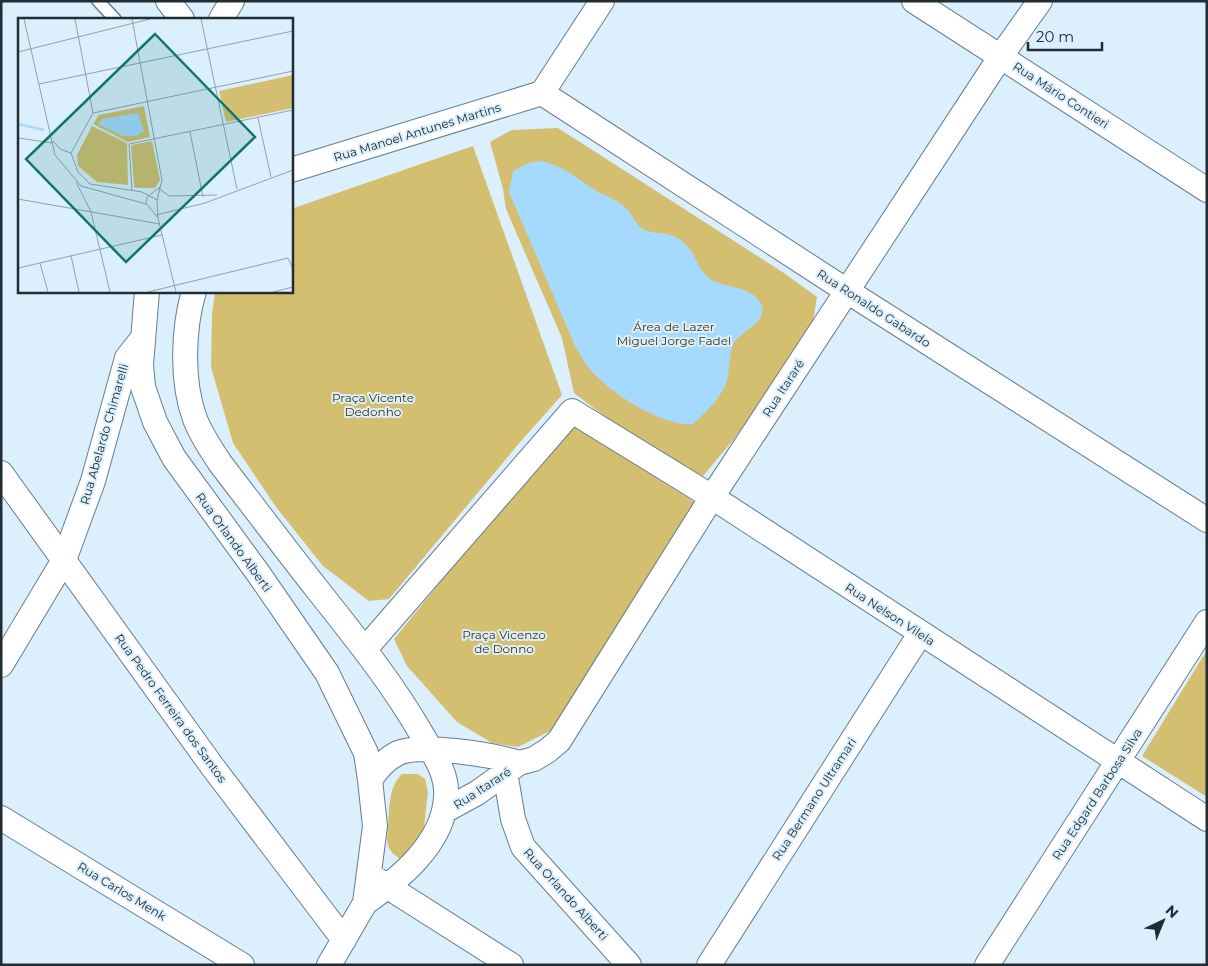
<svg xmlns="http://www.w3.org/2000/svg" width="1208" height="966" font-family="Montserrat,sans-serif">
  <style>
    .green { fill: #d4be70 }
    .water { fill: #a6d9fe }
    .lines { fill: none; stroke-linecap: round; stroke-linejoin: round }
    .lane-casing { stroke: #667d8d; stroke-width: 14 }
    .street-casing { stroke: #667d8d; stroke-width: 26 }
    .lane { stroke: #fff; stroke-width: 11 }
    .street { stroke: #fff; stroke-width: 24 }
    .labels { text-anchor: middle; dominant-baseline: central; stroke-width: 4; stroke-linejoin: round; paint-order: stroke }
    .street-label { font-size: 12px; fill: #222c33; stroke: #dbeffd }
    .park-label { font-size: 12px; fill: #3f3408; stroke: #dbeffd }
    .inset-river { fill: none; stroke: #a6d9fe; stroke-width: 2.5 }
    .inset-road { fill: none; stroke: #91a1ac; stroke-width: 1 }
    .view { fill: #0f766e; fill-opacity: 0.15; stroke: #0f766e; stroke-width: 2.5 }
    .inset-edge { fill: none; stroke: #222c33; stroke-width: 2.5 }
  </style>
  <rect width="100%" height="100%" fill="#dbeffd"/>
  <!-- green -->
  <path class="green" d="M 558,128 L 784,273 L 817,297 L 811,334 L 734,439 L 703,476 C 656,453 615,425 574,393 L 562,338 L 506,209 L 503,189 L 490,142 L 512,130 Z
    M 473,146 L 562,395 L 521,441 L 389,599 L 369,601 L 323,566 L 276,507 L 233,443 L 211,367 L 212,315 L 215,291 L 291,291 L 291,209 Z
    M 571,422 L 696,503 L 550,731 L 518,747 L 492,743 L 457,722 L 407,666 L 394,639 Z
    M 1207,650 L 1207,797 L 1142,756 Z
    M 402,774 L 418,774 L 425,779 L 428,792 L 423,836 L 405,861 C 394,856 388,851 387,839 C 390,818 386,788 402,774 Z"/>
  <!-- water -->
  <path class="water" d="M 539,161 C 563,165 575,177 595,190 C 605,196 616,199 625,207 C 631,212 635,223 641,228 C 652,236 668,229 683,242 C 695,251 697,269 709,278 C 724,289 750,285 760,302 C 772,320 741,331 734,343 C 729,353 730,365 728,376 C 724,395 707,412 693,424 C 661,427 607,391 587,366 C 583,360 579,352 575,346 L 509,192 L 513,171 L 529,163 Z"/>
  <g class="lines">
    <defs>
      <path id="lane" d="M 98,1 L 115,19"/>
      <path id="street" d="M 168,1 L 182,19
        M 914,1 L 1207,190
        M 221,19 L 232,1
        M 542,93 L 847,291 L 1207,520
        M 542,93 L 602,1
        M 291,170 L 542,93
        M 147,291 L 141,365 L 143,387 L 155,422 L 174,458 L 258,573 L 327,673 L 366,753 L 370,780
        M 194,291 C 183,329 181,381 195,419 C 201,435 211,449 220,463 C 252,505 284,547 317,589 C 354,636 391,681 421,733 C 433,754 448,772 446,798 C 443,844 399,879 365,903
        M 1,473 L 212,766 L 344,940
        M 366,648 L 572,411 L 712,497 L 1207,819
        M 1,665 L 64,560 L 93,481 L 127,358 L 142,339
        M 503,760 L 513,819 L 523,847 L 629,965
        M 444,811 L 477,793 L 519,763 L 534,759 L 547,751 L 559,741 L 712,497 L 1001,56 L 1040,1
        M 1,818 L 242,965
        M 374,878 L 511,965
        M 329,965 L 365,903 L 375,826 L 370,780 C 377,769 386,759 398,753 C 421,743 494,755 519,763
        M 709,965 L 920,634
        M 987,965 L 1207,622"/>
    </defs>
    <!-- lane casing -->
    <use href="#lane" class="lane-casing"/>
    <!-- street casing -->
    <use href="#street" class="street-casing"/>
    <!-- lane -->
    <use href="#lane" class="lane"/>
    <!-- street -->
    <use href="#street" class="street"/>
  </g>
  <g class="labels">
    <!-- street labels -->
    <g class="street-label">
      <text transform="translate(1061 95) rotate(33)">Rua Mário Contieri</text>
      <text transform="translate(417 132) rotate(-17)">Rua Manoel Antunes Martins</text>
      <text transform="translate(874 308) rotate(33)">Rua Ronaldo Gabardo</text>
      <text transform="translate(783 388) rotate(-57)">Rua Itararé</text>
      <text transform="translate(104 434) rotate(-74)">Rua Abelardo Chimarelli</text>
      <text transform="translate(234 542) rotate(54)">Rua Orlando Alberti</text>
      <text transform="translate(890 614) rotate(33)">Rua Nelson Vilela</text>
      <text transform="translate(171 708) rotate(54)">Rua Pedro Ferreira dos Santos</text>
      <text transform="translate(482 788) rotate(-33)">Rua Itararé</text>
      <text transform="translate(1097 794) rotate(-57)">Rua Edgard Barbosa Silva</text>
      <text transform="translate(814 799) rotate(-57)">Rua Bermano Ultramari</text>
      <text transform="translate(122 891) rotate(31)">Rua Carlos Menk</text>
      <text transform="translate(566 894) rotate(48)">Rua Orlando Alberti</text>
    </g>
    <!-- park labels -->
    <g class="park-label">
      <text x="674" y="326">Área de Lazer<tspan x="674" dy="14">Miguel Jorge Fadel</tspan></text>
      <text x="373" y="397">Praça Vicente<tspan x="373" dy="14">Dedonho</tspan></text>
      <text x="504" y="634">Praça Vicenzo<tspan x="504" dy="14">de Donno</tspan></text>
    </g>
  </g>
  <!-- overview -->
  <g transform="translate(18 18)">
    <rect width="275" height="275" fill="#dbeffd"/>
    <path d="M 275,57 L 275,90 L 208,104 L 201,73 ZM 126,88 L 132,119 L 110,124 L 75,106 L 81,97 ZM 74,108 L 109,125 L 110,167 L 79,164 L 60,148 L 59,137 ZM 134,123 L 142,162 L 137,170 L 120,170 L 116,169 L 113,127 Z" fill="#d4be70"/>
    <path d="M 120,95 L 126,113 L 119,118 L 105,118 L 80,106 L 84,101 Z" fill="#a6d9fe"/>
    <path class="inset-river" d="M 0,106 L 26,112"/>
    <path class="inset-road" d="M 6,1 L 37,137 L 63,168 L 128,186M 57,1 L 75,95M 114,1 L 144,162 L 139,182M 183,1 L 219,171M 0,34 L 132,1M 21,66 L 275,13M 75,95 L 275,53M 240,100 L 253,159M 172,114 L 185,179M 0,120 L 35,125M 35,123 L 42,131 L 53,135 L 60,154 L 72,166 L 124,174 L 139,182M 53,135 L 75,95M 58,164 L 73,194 L 92,274M 142,169 L 129,179 L 128,185 L 140,200 L 158,274M 140,170 L 151,178 L 199,177M 114,173 L 111,126 L 275,92M 0,181 L 142,206M 139,182 L 140,199M 138,197 L 187,185 L 275,152M 53,238 L 61,274M 22,245 L 30,274M 0,250 L 144,217M 130,274 L 270,240 L 275,251M 255,274 L 275,269"/>
    <path class="view" d="M 137,16 L 237,119 L 108,244 L 8,141 Z"/>
    <rect width="275" height="275" class="inset-edge"/>
  </g>
  <!-- border -->
  <rect width="1208" height="966" fill="none" stroke="#222c33" stroke-width="5"/>
  <!-- north arrow -->
  <g transform="translate(1163 921) rotate(44)" stroke="#dbeffd" stroke-width="4" paint-order="stroke">
  <path d="M0-4L9 19L0 12L-9 19Z" fill="#222c33"/>
  <text y="-8" font-size="14" font-weight="bold" text-anchor="middle" fill="#222c33">N</text>
  </g>
  <!-- scale -->
  <path d="M1028 42v8h74v-8" fill="none" stroke="#222c33" stroke-width="2.5"/>
  <text x="1036" y="42" font-size="15" fill="#222c33" stroke="#dbeffd" stroke-width="4" paint-order="stroke">20 m</text>
</svg>
